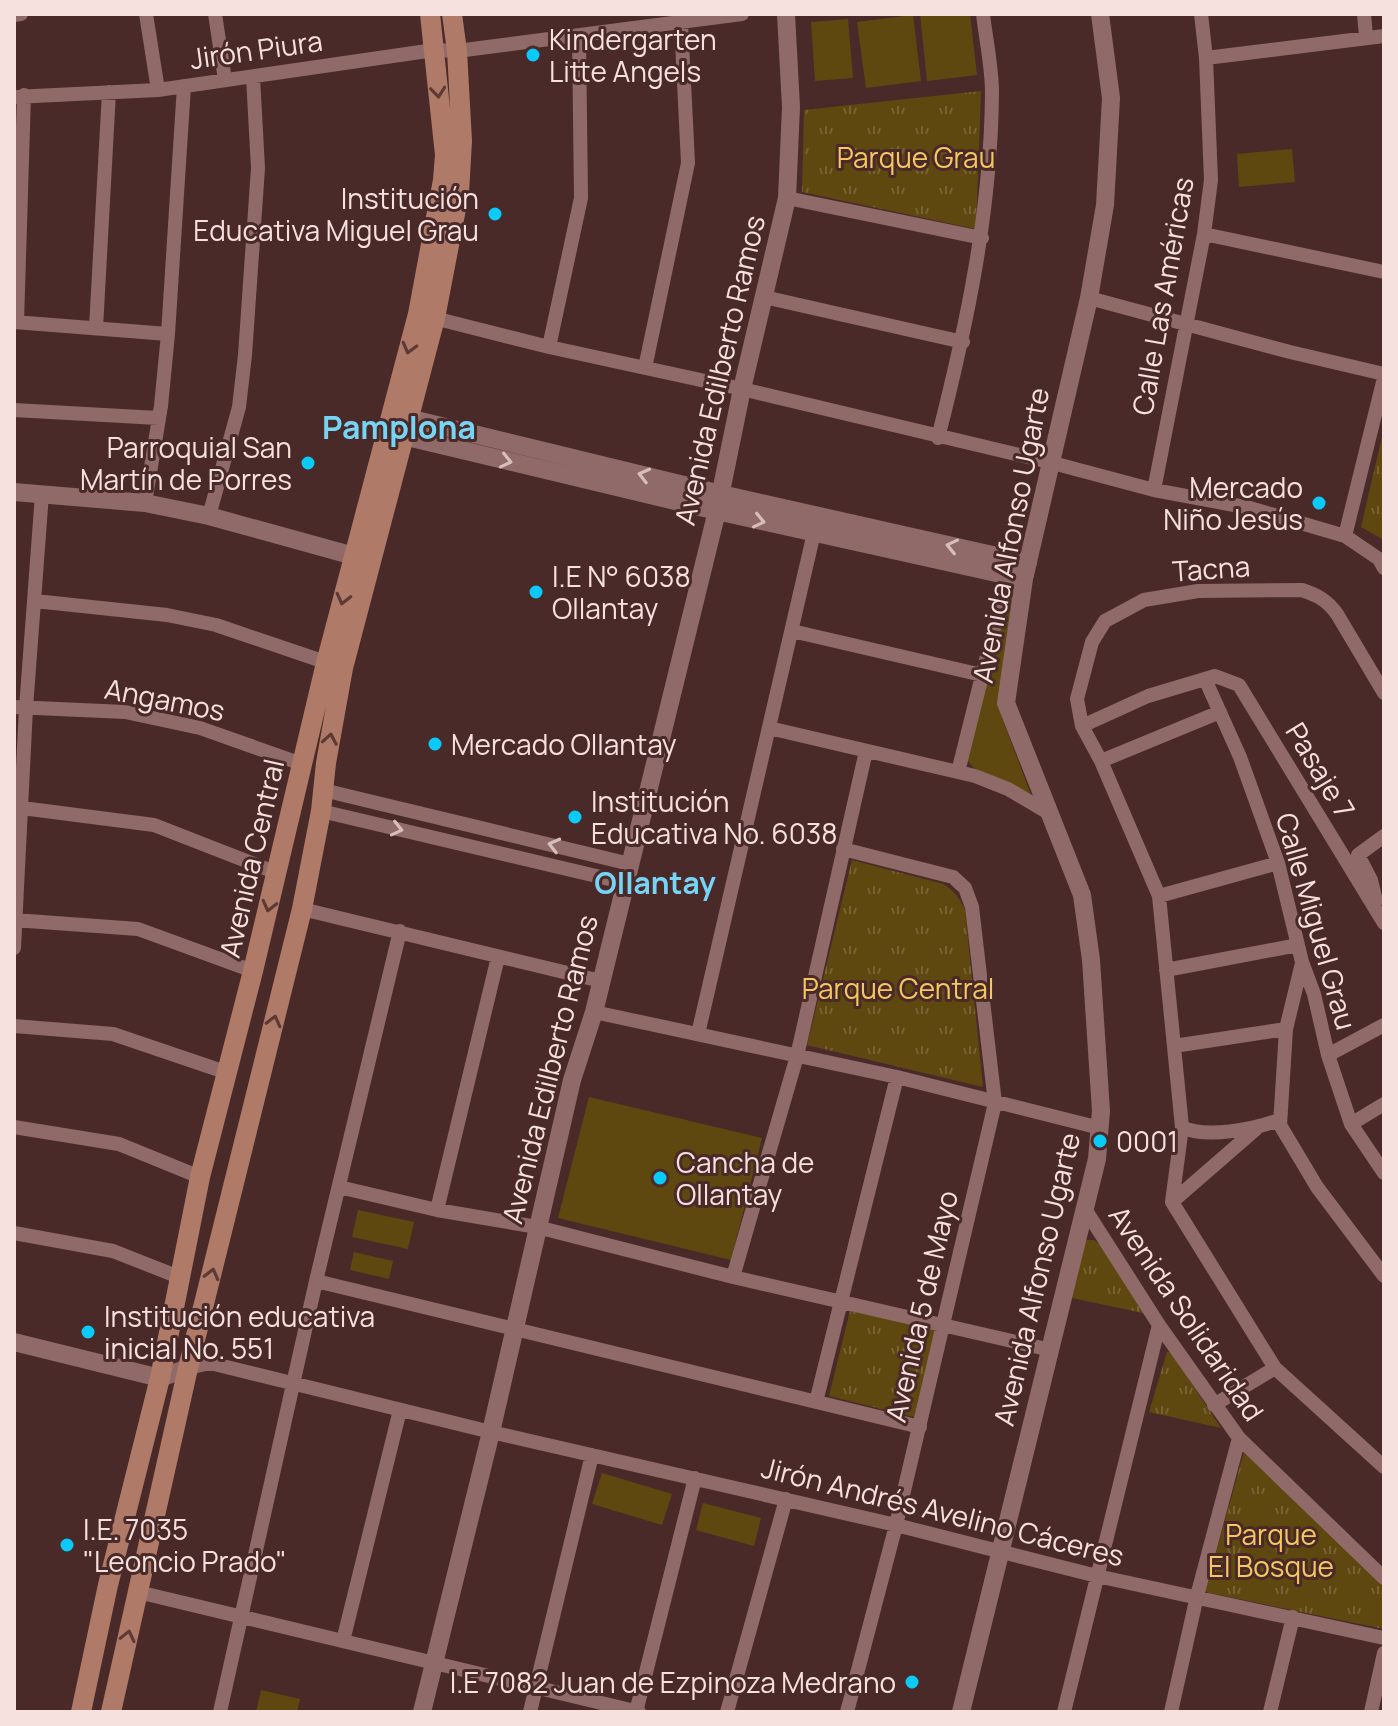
<svg xmlns="http://www.w3.org/2000/svg" width="1398" height="1726" font-family="Manrope,sans-serif">
  <style>
    .green { fill: #5e480f }
    .park { fill: url(#park-tufts) }
    .lines { fill: none; stroke-linecap: round; stroke-linejoin: round }
    .minor { stroke: #8f6a68; stroke-width: 14 }
    .tertiary { stroke: #8f6a68; stroke-width: 18 }
    .secondary { stroke: #af7b68; stroke-width: 20 }
    .oneway { stroke: #5e3a36 }
    .oneway2 { stroke: #d7bdbb }
    .poi-dot { fill: #0acafa; stroke: #4a2a29; stroke-width: 3 }
    .labels { text-anchor: middle; dominant-baseline: central; stroke-width: 6; stroke-linejoin: round; paint-order: stroke }
    .poi-label { font-size: 28px; fill: #f6e1df; stroke: #4a2a29; text-anchor: start }
    .street-label { font-size: 28px; fill: #f6e1df; stroke: #4a2a29 }
    .park-label { font-size: 28px; fill: #f4c760; stroke: #4a2a29 }
    .neighbourhood-label { font-size: 30px; font-weight: bold; fill: #76d4f4; stroke: #4a2a29 }
    .quarter-label { font-size: 32px; font-weight: bold; fill: #76d4f4; stroke: #4a2a29 }
  </style>
  <defs>
    <pattern id="park-tufts" width="24" height="20" patternUnits="userSpaceOnUse" patternTransform="scale(2)"><rect width="24" height="20" fill="#5e480f"/><path d="M3 7l-1-3M5 7V3M7 7l1-3M15 17l-1-3M17 17v-4M19 17l1-3" fill="none" stroke="#766232"/></pattern>
  </defs>
  <rect width="100%" height="100%" fill="#4a2a29"/>
  <!-- green -->
  <path class="green" d="M 920,14 L 970,14 L 977,75 L 927,81 Z
    M 913,15 L 921,81 L 866,88 L 857,22 Z
    M 848,19 L 853,78 L 815,81 L 811,22 Z
    M 1292,149 L 1295,182 L 1239,187 L 1237,154 Z
    M 1009,586 L 1017,588 L 1001,689 L 1001,715 L 1031,795 L 974,768 L 967,760 Z
    M 589,1097 L 762,1138 L 731,1260 L 558,1218 Z
    M 358,1210 L 414,1222 L 408,1249 L 352,1237 Z
    M 354,1252 L 393,1261 L 389,1279 L 350,1270 Z
    M 602,1473 L 672,1494 L 662,1525 L 592,1504 Z
    M 703,1503 L 761,1518 L 754,1546 L 696,1530 Z
    M 261,1690 L 300,1699 L 297,1712 L 256,1712 Z"/>
  <!-- park -->
  <path class="park" d="M 981,91 L 976,229 L 802,192 L 804,110 Z
    M 1384,428 L 1384,540 L 1361,527 Z
    M 852,860 L 943,884 C 955,891 959,898 965,910 L 983,1087 L 807,1045 Z
    M 1087,1240 L 1094,1240 L 1103,1247 L 1143,1313 L 1072,1298 L 1083,1243 Z
    M 851,1307 L 936,1327 L 914,1417 L 829,1396 Z
    M 1167,1352 L 1171,1352 L 1221,1428 L 1149,1412 Z
    M 1244,1452 L 1384,1586 L 1384,1629 L 1205,1592 Z"/>
  <g class="lines">
    <!-- minor -->
    <path class="minor" d="M 146,14 L 158,90
      M 215,14 L 225,80
      M 1364,14 L 1366,37
      M 14,15 L 21,14
      M 1206,58 L 1384,36
      M 14,97 L 158,90 L 434,50 L 457,51 L 742,14
      M 787,198 L 982,238
      M 1204,234 L 1384,272
      M 764,297 L 963,342
      M 1089,298 L 1290,352 L 1384,374
      M 426,316 L 549,347 L 742,389 L 1049,462 L 1154,490 L 1250,508 L 1345,536 L 1379,559 L 1384,568
      M 14,322 L 168,334
      M 17,322 L 24,95
      M 96,328 L 109,92
      M 549,347 L 581,198 L 579,36
      M 645,368 L 688,163 L 681,22
      M 14,410 L 158,418
      M 938,438 C 967,324 991,211 992,93 C 992,67 986,40 983,14
      M 1154,490 L 1204,234 L 1211,180 L 1206,58 L 1201,14
      M 145,503 L 161,406 L 168,334 L 184,86
      M 209,516 L 239,407 L 245,355 L 258,168 L 253,77
      M 1345,536 L 1384,378
      M 35,601 L 167,615 L 216,625 L 334,665
      M 792,631 L 982,675
      M 1205,679 L 1240,757 L 1278,863 L 1302,962 L 1314,994 L 1328,1055 L 1351,1124 L 1384,1173
      M 1384,693 L 1337,614 C 1327,600 1317,595 1302,590 L 1198,591 L 1144,600 L 1105,621 L 1092,642 L 1077,699 L 1082,726 L 1101,761 L 1159,896 L 1182,1127 L 1172,1202 L 1275,1368 L 1384,1467
      M 14,707 L 125,712 L 200,728 L 302,764
      M 1082,726 L 1148,696 L 1215,676 L 1239,685 L 1384,923
      M 769,728 L 975,776 L 1008,789 L 1047,812
      M 1101,761 L 1220,712
      M 958,772 L 1009,568
      M 323,790 L 630,864
      M 22,808 L 154,825 L 277,873
      M 321,811 L 626,883
      M 843,849 L 953,877 L 965,888 L 972,907 L 995,1103 L 896,1525 L 847,1712
      M 1159,896 L 1278,863
      M 1376,901 L 1371,880 L 1358,855 L 1384,836
      M 302,909 L 601,981
      M 14,920 L 138,929 L 253,971
      M 14,948 L 26,708 L 42,494
      M 1302,963 L 1286,1029 L 1280,1125 L 1317,1187 L 1384,1276
      M 1166,970 L 1298,945
      M 594,1012 L 897,1077 L 1100,1128
      M 14,1026 L 113,1034 L 228,1073
      M 698,1034 L 816,524
      M 1174,1046 L 1286,1029
      M 1328,1055 L 1384,1025
      M 1351,1124 L 1384,1104
      M 14,1127 L 119,1144 L 200,1177
      M 1182,1127 C 1205,1139 1255,1129 1279,1120
      M 339,1187 L 437,1210 L 537,1227 L 733,1277 L 1051,1350
      M 1172,1202 L 1256,1129
      M 1085,1209 L 1159,1325 L 1239,1438 L 1384,1578
      M 437,1210 L 498,957
      M 14,1233 L 113,1251 L 179,1277
      M 733,1277 L 797,1056 L 866,751
      M 316,1281 L 920,1427
      M 188,1368 L 210,1363 L 491,1432 L 896,1525 L 1097,1576 L 1384,1638
      M 816,1402 L 897,1077
      M 1214,1405 L 1275,1368
      M 138,1592 L 639,1712
      M 343,1641 L 400,1410
      M 220,1712 L 316,1281 L 400,931
      M 530,1712 L 592,1455
      M 636,1712 L 695,1478
      M 727,1712 L 786,1499
      M 1064,1712 L 1159,1325
      M 1171,1712 L 1197,1596 L 1239,1438
      M 1270,1712 L 1293,1617
      M 1371,1712 L 1384,1653"/>
    <!-- tertiary -->
    <path class="tertiary" d="M 408,418 L 721,494 L 1028,563
      M 403,436 L 717,511 L 1024,579
      M 14,492 L 145,503 L 209,516 L 354,556
      M 14,1342 L 160,1378 L 188,1368
      M 422,1712 L 491,1432 L 572,1080 L 594,1012 L 717,511 L 742,389 L 787,198 L 791,107 L 786,14
      M 961,1712 L 1097,1159 L 1101,1111 L 1091,960 L 1082,895 L 1006,703 L 1024,579 L 1089,298 L 1105,205 L 1111,98 L 1100,14"/>
    <!-- secondary -->
    <path class="secondary" d="M 81,1712 L 108,1585 L 160,1378 L 200,1177 L 253,971 L 326,663 L 418,314 L 443,180 L 445,155 L 430,14
      M 111,1712 L 188,1368 L 302,909 L 321,811 L 326,763 L 343,668 L 435,318 L 459,193 L 462,141 L 457,51 L 452,14"/>
  </g>
  <!-- one-way arrows -->
  <defs><path id="oneway-chevron" d="M-2-3.5L2.5 0L-2 3.5" fill="none" stroke-width="1.6" stroke-linecap="round" stroke-linejoin="round" transform="scale(2)"/></defs>
  <g class="oneway">
    <use href="#oneway-chevron" transform="translate(438 92) rotate(84)"/>
    <use href="#oneway-chevron" transform="translate(409 348) rotate(105)"/>
    <use href="#oneway-chevron" transform="translate(343 599) rotate(104)"/>
    <use href="#oneway-chevron" transform="translate(330 739) rotate(-80)"/>
    <use href="#oneway-chevron" transform="translate(269 906) rotate(104)"/>
    <use href="#oneway-chevron" transform="translate(274 1021) rotate(-76)"/>
    <use href="#oneway-chevron" transform="translate(212 1274) rotate(-76)"/>
    <use href="#oneway-chevron" transform="translate(128 1636) rotate(-77)"/>
  </g>
  <g class="oneway2">
    <use href="#oneway-chevron" transform="translate(506 461) rotate(13)"/>
    <use href="#oneway-chevron" transform="translate(644 475) rotate(-166)"/>
    <use href="#oneway-chevron" transform="translate(759 521) rotate(13)"/>
    <use href="#oneway-chevron" transform="translate(952 546) rotate(-167)"/>
    <use href="#oneway-chevron" transform="translate(397 829) rotate(13)"/>
    <use href="#oneway-chevron" transform="translate(554 845) rotate(-166)"/>
  </g>
  <!-- markers -->
  <g class="poi-dot">
    <circle cx="533" cy="55" r="8"/>
    <circle cx="495" cy="214" r="8"/>
    <circle cx="308" cy="463" r="8"/>
    <circle cx="1319" cy="503" r="8"/>
    <circle cx="536" cy="592" r="8"/>
    <circle cx="435" cy="744" r="8"/>
    <circle cx="575" cy="817" r="8"/>
    <circle cx="1100" cy="1141" r="8"/>
    <circle cx="660" cy="1178" r="8"/>
    <circle cx="88" cy="1332" r="8"/>
    <circle cx="67" cy="1545" r="8"/>
    <circle cx="912" cy="1682" r="8"/>
  </g>
  <g class="labels">
    <!-- poi labels -->
    <g class="poi-label">
      <text x="549" y="39">Kindergarten<tspan x="549" dy="32">Litte Angels</tspan></text>
      <text x="479" y="198" text-anchor="end">Institución<tspan x="479" dy="32">Educativa Miguel Grau</tspan></text>
      <text x="292" y="447" text-anchor="end">Parroquial San<tspan x="292" dy="32">Martín de Porres</tspan></text>
      <text x="1303" y="487" text-anchor="end">Mercado<tspan x="1303" dy="32">Niño Jesús</tspan></text>
      <text x="552" y="576">I.E N° 6038<tspan x="552" dy="32">Ollantay</tspan></text>
      <text x="451" y="744">Mercado Ollantay</text>
      <text x="591" y="801">Institución<tspan x="591" dy="32">Educativa No. 6038</tspan></text>
      <text x="1116" y="1141">0001</text>
      <text x="676" y="1162">Cancha de<tspan x="676" dy="32">Ollantay</tspan></text>
      <text x="104" y="1316">Institución educativa<tspan x="104" dy="32">inicial No. 551</tspan></text>
      <text x="83" y="1529">I.E. 7035<tspan x="83" dy="32">"Leoncio Prado"</tspan></text>
      <text x="896" y="1682" text-anchor="end">I.E 7082 Juan de Ezpinoza Medrano</text>
    </g>
    <!-- street labels -->
    <g class="street-label">
      <text transform="translate(256 49) rotate(-8)">Jirón Piura</text>
      <text transform="translate(1162 296) rotate(-80)">Calle Las Américas</text>
      <text transform="translate(719 370) rotate(-77)">Avenida Edilberto Ramos</text>
      <text transform="translate(1010 535) rotate(-79)">Avenida Alfonso Ugarte</text>
      <text transform="translate(1211 568) rotate(-4)">Tacna</text>
      <text transform="translate(165 699) rotate(11)">Angamos</text>
      <text transform="translate(1321 770) rotate(59)">Pasaje 7</text>
      <text transform="translate(251 858) rotate(-77)">Avenida Central</text>
      <text transform="translate(1317 921) rotate(74)">Calle Miguel Grau</text>
      <text transform="translate(549 1069) rotate(-76)">Avenida Edilberto Ramos</text>
      <text transform="translate(1036 1279) rotate(-77)">Avenida Alfonso Ugarte</text>
      <text transform="translate(921 1306) rotate(-77)">Avenida 5 de Mayo</text>
      <text transform="translate(1187 1313) rotate(56)">Avenida Solidaridad</text>
      <text transform="translate(943 1511) rotate(14)">Jirón Andrés Avelino Cáceres</text>
    </g>
    <!-- park labels -->
    <g class="park-label">
      <text x="916" y="157">Parque Grau</text>
      <text x="898" y="988">Parque Central</text>
      <text x="1271" y="1534">Parque<tspan x="1271" dy="32">El Bosque</tspan></text>
    </g>
    <!-- neighbourhood labels -->
    <g class="neighbourhood-label">
      <text x="655" y="882">Ollantay</text>
    </g>
    <!-- quarter labels -->
    <g class="quarter-label">
      <text x="399" y="427">Pamplona</text>
    </g>
  </g>
  <!-- border -->
  <rect width="1398" height="1726" fill="none" stroke="#f6e1df" stroke-width="32"/>
</svg>
